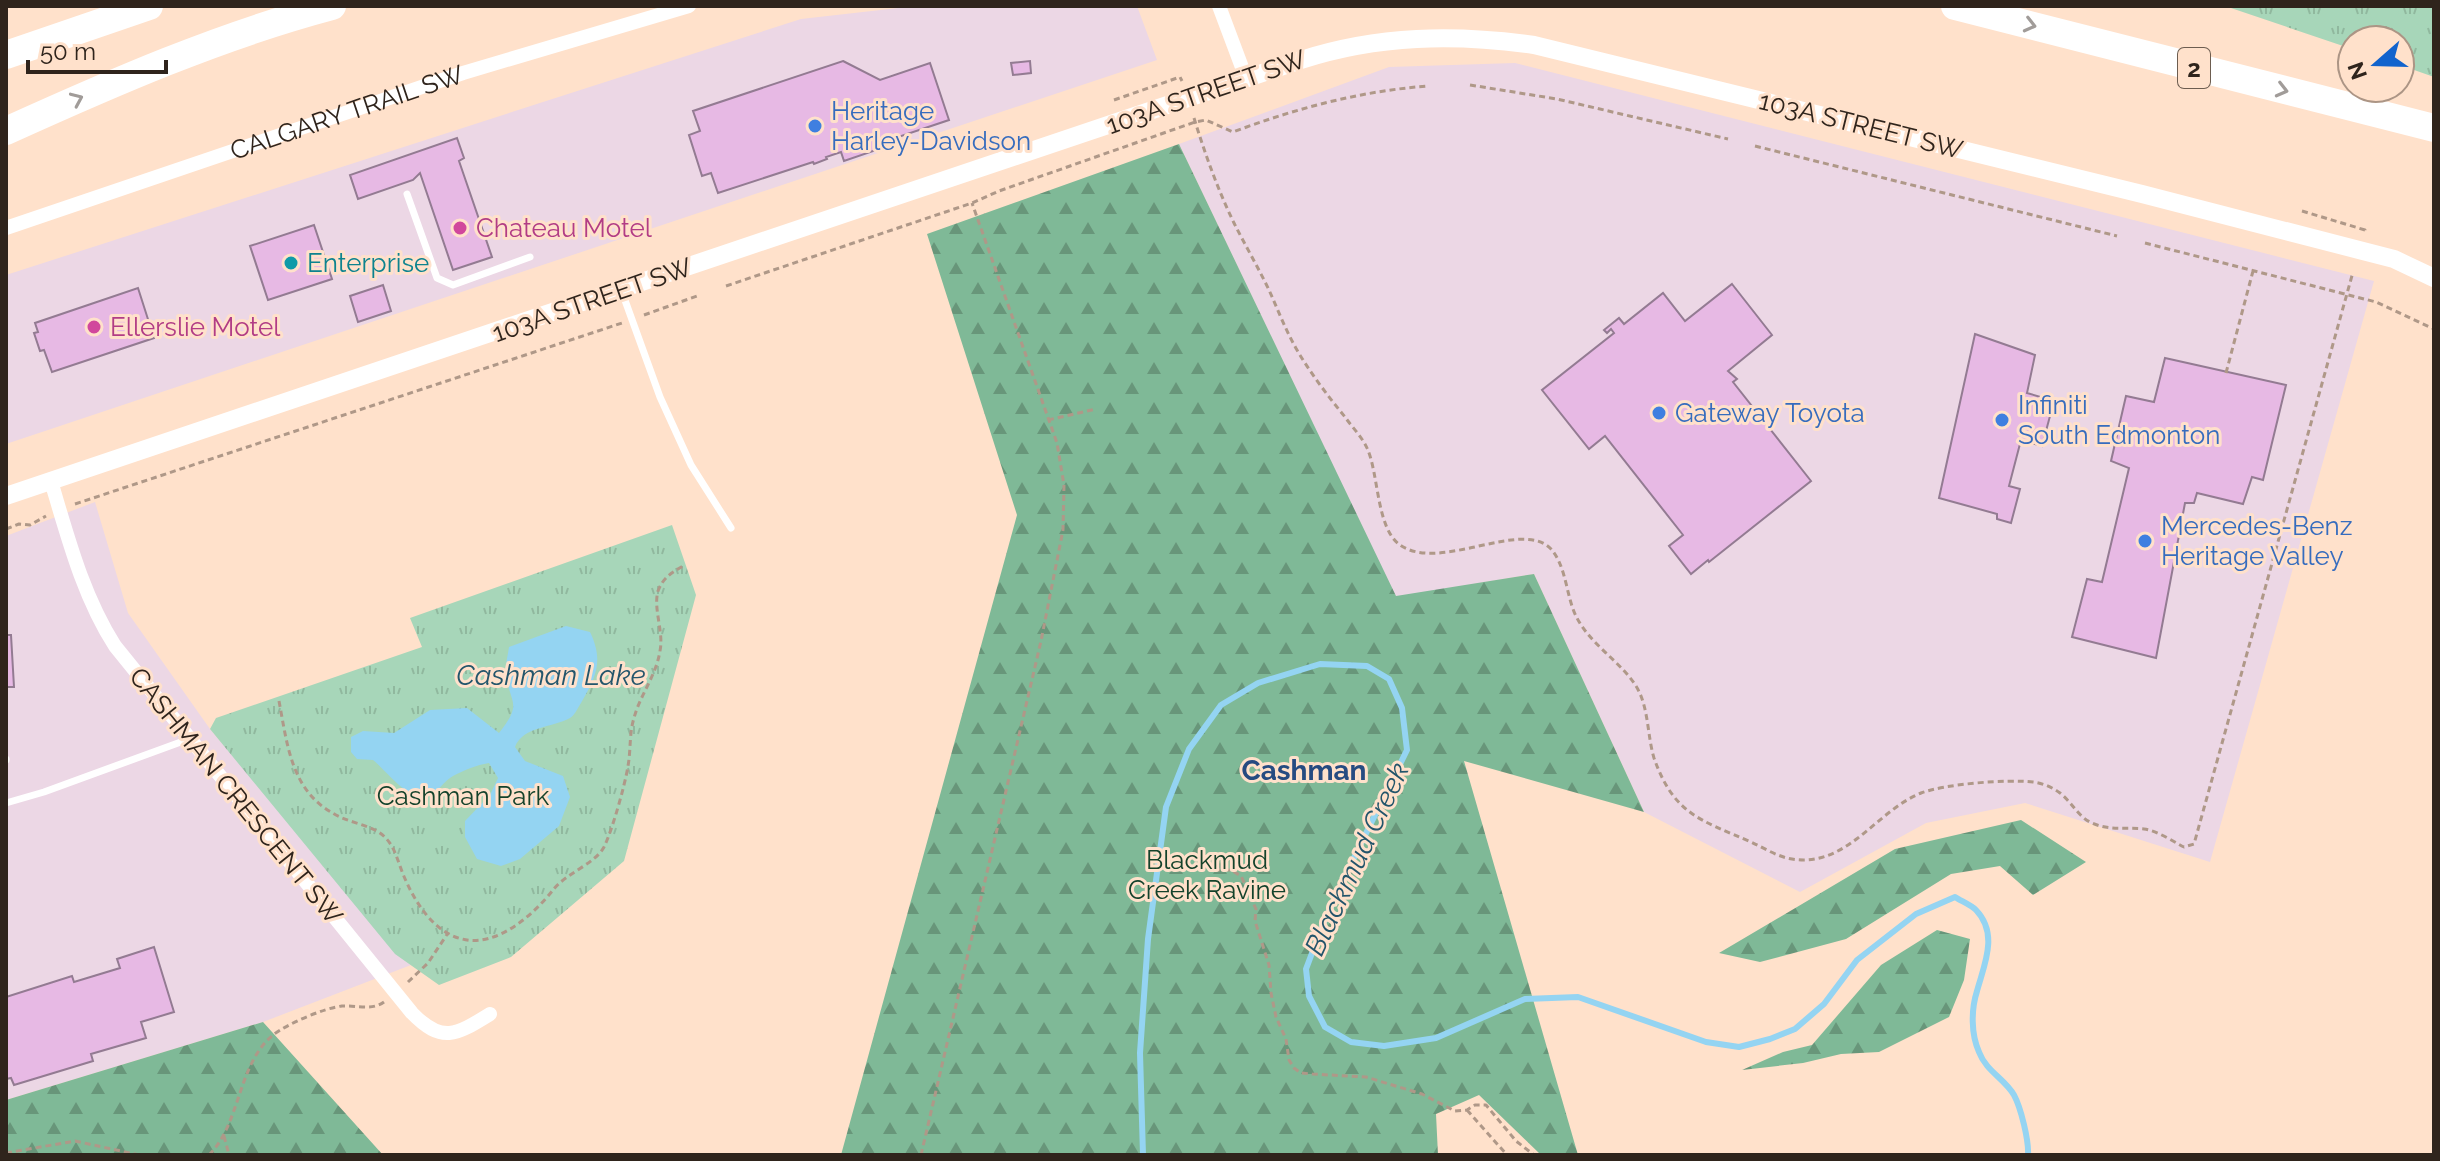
<svg xmlns="http://www.w3.org/2000/svg" width="2440" height="1161" font-family="Raleway,sans-serif">
  <style>
    .commercial { fill: #ecd7e5 }
    .forest { fill: url(#forest-firs) }
    .park { fill: url(#park-tufts) }
    .water { fill: #94d4f2 }
    .lines { fill: none; stroke-linecap: round; stroke-linejoin: round }
    .stream { stroke: #94d4f2; stroke-width: 6 }
    .building { fill: #e7b9e4; stroke: #937b92; stroke-width: 2 }
    .path { stroke: #af9888; stroke-width: 3; stroke-dasharray: 6 4; stroke-linecap: butt }
    .service { stroke: #fff; stroke-width: 7 }
    .minor { stroke: #fff; stroke-width: 14 }
    .tertiary { stroke: #fff; stroke-width: 18 }
    .motorway { stroke: #fff; stroke-width: 28 }
    .oneway { stroke: #a19c99 }
    .shop-dot { fill: #3f7fe0; stroke: #ffe1cb; stroke-width: 3 }
    .hotel-dot { fill: #d1479c; stroke: #ffe1cb; stroke-width: 3 }
    .culture-dot { fill: #0f9aa8; stroke: #ffe1cb; stroke-width: 3 }
    .labels { text-anchor: middle; dominant-baseline: central; stroke-width: 6; stroke-linejoin: round; paint-order: stroke }
    .shield { fill: #ffe1cb; stroke: #6d5d50; stroke-width: 2 }
    .shield-label { font-size: 24px; font-weight: bold; fill: #2f241c }
    .street-label { font-size: 26px; fill: #2f241c; stroke: #ffe1cb }
    .shop-label { font-size: 26px; fill: #366cbe; stroke: #ffe1cb; text-anchor: start }
    .hotel-label { font-size: 26px; fill: #b23c85; stroke: #ffe1cb; text-anchor: start }
    .culture-label { font-size: 26px; fill: #0d838f; stroke: #ffe1cb; text-anchor: start }
    .park-label { font-size: 26px; fill: #14422b; stroke: #ffe1cb }
    .water-label { font-size: 28px; font-style: italic; fill: #23556b; stroke: #ffe1cb }
    .neighbourhood-label { font-size: 28px; font-weight: bold; fill: #264b81; stroke: #ffe1cb }
  </style>
  <defs>
    <pattern id="forest-firs" width="22" height="20" patternUnits="userSpaceOnUse" patternTransform="scale(2)"><rect width="22" height="20" fill="#7fb997"/><path d="M5 1l3.5 6h-7zM16 11l3.5 6h-7z" fill="#68967a"/></pattern>
    <pattern id="park-tufts" width="24" height="20" patternUnits="userSpaceOnUse" patternTransform="scale(2)"><rect width="24" height="20" fill="#a7d6b9"/><path d="M3 7l-1-3M5 7V3M7 7l1-3M15 17l-1-3M17 17v-4M19 17l1-3" fill="none" stroke="#90b89e"/></pattern>
  </defs>
  <rect width="100%" height="100%" fill="#ffe1cb"/>
  <!-- commercial -->
  <path class="commercial" d="M 916,6 L 1137,6 L 1157,60 L 6,444 L 6,275 L 801,19 Z
    M 1515,63 L 2374,281 L 2210,862 L 2025,803 L 1926,823 L 1800,892 L 1644,812 L 1534,574 L 1396,597 L 1179,144 L 1389,67 Z
    M 95,502 L 128,613 L 210,729 L 411,965 L 263,1022 L 6,1100 L 6,536 Z"/>
  <!-- forest -->
  <path class="forest" d="M 1179,144 L 1396,596 L 1534,574 L 1644,812 L 1464,761 L 1578,1155 L 1541,1155 L 1479,1095 L 1436,1114 L 1438,1155 L 841,1155 L 1017,515 L 927,234 Z
    M 2021,820 L 2086,862 L 2033,895 L 2000,866 L 1951,874 L 1846,939 L 1760,962 L 1719,953 L 1895,849 Z
    M 1937,930 L 1970,939 L 1964,980 L 1949,1017 L 1879,1052 L 1841,1054 L 1803,1063 L 1742,1070 L 1783,1052 L 1812,1045 L 1881,965 Z
    M 263,1022 L 383,1155 L 6,1155 L 6,1100 Z"/>
  <!-- park -->
  <path class="park" d="M 2225,6 L 2434,6 L 2434,77 L 2400,65 L 2400,40 L 2352,40 L 2352,49 Z
    M 672,525 L 696,595 L 624,861 L 511,957 L 439,985 L 395,954 L 210,729 L 216,718 L 422,647 L 410,618 Z"/>
  <!-- water -->
  <path class="water" d="M 566,626 L 590,632 C 604,661 596,677 581,703 C 577,709 575,715 570,718 C 552,728 523,726 515,747 L 525,761 L 563,776 L 570,797 L 559,826 L 520,859 L 501,866 L 477,859 L 465,837 L 465,821 L 490,795 L 498,778 L 489,763 C 476,765 465,770 453,776 C 437,785 437,803 411,793 C 400,789 383,768 373,760 L 357,759 L 351,752 L 351,737 L 363,731 L 394,733 L 430,710 L 467,708 L 499,733 C 524,702 509,704 506,673 C 505,665 508,655 509,647 Z"/>
  <g class="lines">
    <!-- stream -->
    <path class="stream" d="M 1143,1155 L 1140,1053 L 1148,939 L 1166,807 L 1189,749 L 1221,705 L 1258,683 L 1320,664 L 1367,666 L 1389,679 L 1402,708 L 1407,750 L 1346,874 L 1323,924 L 1306,969 L 1309,996 L 1325,1027 L 1351,1042 L 1384,1046 L 1436,1038 L 1525,999 L 1578,997 L 1706,1042 L 1739,1047 L 1770,1039 L 1795,1029 L 1824,1004 L 1857,960 L 1916,914 L 1955,897 C 1961,901 1971,905 1976,910 C 1999,934 1984,965 1977,991 C 1971,1010 1971,1034 1979,1052 C 1986,1071 2005,1079 2014,1095 C 2021,1108 2029,1141 2028,1155"/>
  </g>
  <!-- building -->
  <path class="building" d="M 843,61 L 880,80 L 930,63 L 949,120 L 886,141 L 888,146 L 844,161 L 841,152 L 826,157 L 827,159 L 814,164 L 813,162 L 718,193 L 711,173 L 702,176 L 689,135 L 700,131 L 693,111 Z
    M 1030,61 L 1031,73 L 1013,75 L 1011,63 Z
    M 457,138 L 464,158 L 459,161 L 492,257 L 453,270 L 420,173 L 413,180 L 358,199 L 350,175 Z
    M 314,225 L 332,279 L 268,300 L 250,246 Z
    M 1732,284 L 1772,335 L 1728,371 L 1737,379 L 1733,382 L 1811,481 L 1709,562 L 1708,560 L 1691,574 L 1669,546 L 1683,535 L 1605,436 L 1589,449 L 1542,390 L 1614,333 L 1611,329 L 1607,333 L 1604,330 L 1619,318 L 1624,324 L 1663,293 L 1685,321 Z
    M 383,285 L 391,311 L 358,322 L 350,296 Z
    M 138,288 L 154,338 L 52,372 L 44,350 L 40,351 L 34,333 L 38,332 L 35,323 Z
    M 1975,334 L 2035,355 L 2027,393 L 2054,401 L 2042,446 L 2021,440 L 2009,486 L 2020,489 L 2011,523 L 1997,519 L 1997,514 L 1939,498 Z
    M 2165,358 L 2286,385 L 2263,480 L 2252,477 L 2243,504 L 2197,493 L 2194,503 L 2185,503 L 2156,658 L 2072,637 L 2087,579 L 2102,582 L 2129,468 L 2111,461 L 2126,396 L 2154,402 Z
    M 6,635 L 11,635 L 14,687 L 6,687 Z
    M 154,947 L 174,1012 L 141,1022 L 146,1038 L 91,1054 L 93,1061 L 14,1085 L 11,1078 L 6,1079 L 6,997 L 72,976 L 74,982 L 120,968 L 117,959 Z"/>
  <g class="lines">
    <!-- path -->
    <path class="path" d="M 1470,85 L 1557,99 L 1728,139
      M 1114,100 L 1180,77 L 1182,81
      M 1194,118 C 1205,154 1218,190 1234,223 C 1245,245 1258,267 1269,290 C 1278,310 1286,331 1297,350 C 1311,374 1328,396 1345,417 C 1352,427 1362,437 1367,448 C 1379,474 1376,528 1400,545 C 1440,573 1522,518 1551,549 C 1567,567 1566,598 1577,618 C 1591,645 1620,661 1636,686 C 1649,707 1647,735 1654,758 C 1674,815 1701,820 1751,842 C 1764,848 1778,857 1792,859 C 1847,868 1876,811 1921,793 C 1945,784 2007,779 2033,782 C 2042,783 2052,787 2060,793 C 2072,802 2078,817 2092,823 C 2110,831 2125,827 2144,829 C 2158,831 2172,841 2184,847 L 2194,844 L 2353,272
      M 1755,146 L 2117,236
      M 2302,211 L 2365,230 L 2365,232
      M 2145,243 L 2376,302 L 2434,329
      M 726,286 L 972,203 L 999,191 L 1195,122 L 1206,120 L 1233,132 C 1297,108 1361,91 1428,86
      M 644,315 L 697,296
      M 2226,373 L 2253,271
      M 1048,420 L 1096,409
      M 75,504 L 622,323
      M 6,529 L 19,524 L 30,525 L 46,516
      M 279,701 C 287,743 291,789 331,812 C 344,821 361,823 375,830 C 394,840 396,857 403,874 C 414,901 433,932 462,939 C 497,948 534,914 553,890 C 566,873 595,864 604,847 C 612,831 625,785 628,766 C 631,750 629,734 634,718 C 640,695 656,676 660,651 C 664,632 653,609 658,591 C 663,578 671,573 683,566
      M 1214,870 L 1231,870 L 1241,876 L 1256,909 L 1255,921 L 1269,965 L 1271,993 L 1276,1017 L 1286,1039 L 1289,1060 L 1294,1068 L 1301,1073 L 1312,1074 L 1366,1077 L 1422,1094 L 1455,1111 L 1467,1110 L 1475,1105 L 1486,1105 L 1516,1141 L 1534,1155
      M 408,982 L 428,963 L 448,933
      M 1467,1110 L 1507,1155
      M 224,1136 L 229,1155
      M 6,1153 L 75,1141 L 139,1155
      M 209,1155 C 241,1123 237,1065 273,1035 C 287,1024 324,1008 342,1006 C 356,1005 372,1011 384,1002
      M 921,1155 L 1041,641 L 1063,530 L 1064,485 L 1057,443 L 972,203"/>
    <!-- service -->
    <path class="service" d="M 407,194 L 437,278 L 453,285 L 530,257
      M 622,292 L 660,397 L 691,465 L 731,528
      M 6,759 L 6,760
      M 6,803 L 44,792 L 189,739"/>
    <!-- minor -->
    <g class="minor">
      <path d="M 1219,6 L 1246,78"/>
      <path id="s1" d="M 6,228 L 463,73 L 689,6"/>
      <path d="M 51,481 C 68,538 83,596 115,646 L 412,1013 C 442,1044 456,1035 490,1014"/>
    </g>
    <!-- tertiary -->
    <path class="tertiary" d="M 6,496 L 1301,60 C 1378,35 1455,34 1534,45 L 2142,194 L 2359,250 L 2394,259 L 2434,278"/>
    <!-- motorway -->
    <path class="motorway" d="M 1955,6 L 2434,128
      M 6,55 L 149,6
      M 6,131 C 112,83 219,36 332,6"/>
  </g>
  <!-- one-way arrows -->
  <defs><path id="oneway-chevron" d="M-2-3.5L2.5 0L-2 3.5" fill="none" stroke-width="1.6" stroke-linecap="round" stroke-linejoin="round" transform="scale(2)"/></defs>
  <g class="oneway">
    <use href="#oneway-chevron" transform="translate(2030 25) rotate(14)"/>
    <use href="#oneway-chevron" transform="translate(2282 90) rotate(14)"/>
    <use href="#oneway-chevron" transform="translate(77 99) rotate(-24)"/>
  </g>
  <!-- markers -->
  <g class="shop-dot">
    <circle cx="815" cy="126" r="8"/>
    <circle cx="1659" cy="413" r="8"/>
    <circle cx="2002" cy="420" r="8"/>
    <circle cx="2145" cy="541" r="8"/>
  </g>
  <g class="hotel-dot">
    <circle cx="460" cy="228" r="8"/>
    <circle cx="94" cy="327" r="8"/>
  </g>
  <circle class="culture-dot" cx="291" cy="263" r="8"/>
  <g class="labels">
    <!-- shield labels -->
    <rect class="shield" x="2178" y="48" width="32" height="40" rx="6"/>
    <g class="shield-label">
      <text x="2194" y="68">2</text>
    </g>
    <!-- street labels -->
    <g class="street-label">
      <text transform="translate(1206 92) rotate(-19)">103A STREET SW</text>
      <text stroke="none"><textPath href="#s1" startOffset="360">CALGARY TRAIL SW</textPath></text>
      <text transform="translate(1861 125) rotate(14)">103A STREET SW</text>
      <text transform="translate(592 300) rotate(-19)">103A STREET SW</text>
      <text transform="translate(236 796) rotate(51)">CASHMAN CRESCENT SW</text>
    </g>
    <!-- shop labels -->
    <g class="shop-label">
      <text x="831" y="111">Heritage<tspan x="831" dy="30">Harley-Davidson</tspan></text>
      <text x="2018" y="405">Infiniti<tspan x="2018" dy="30">South Edmonton</tspan></text>
      <text x="1675" y="413">Gateway Toyota</text>
      <text x="2161" y="526">Mercedes-Benz<tspan x="2161" dy="30">Heritage Valley</tspan></text>
    </g>
    <!-- hotel labels -->
    <g class="hotel-label">
      <text x="476" y="228">Chateau Motel</text>
      <text x="110" y="327">Ellerslie Motel</text>
    </g>
    <!-- culture labels -->
    <g class="culture-label">
      <text x="307" y="263">Enterprise</text>
    </g>
    <!-- park labels -->
    <g class="park-label">
      <text x="463" y="796">Cashman Park</text>
      <text x="1207" y="860">Blackmud<tspan x="1207" dy="30">Creek Ravine</tspan></text>
    </g>
    <!-- water labels -->
    <g class="water-label">
      <text x="551" y="675">Cashman Lake</text>
      <text transform="translate(1357 859) rotate(-65)">Blackmud Creek</text>
    </g>
    <!-- neighbourhood labels -->
    <g class="neighbourhood-label">
      <text x="1304" y="770">Cashman</text>
    </g>
  </g>
  <!-- border -->
  <rect width="2440" height="1161" fill="none" stroke="#2f241c" stroke-width="16"/>
  <!-- north arrow -->
  <g transform="translate(2376 64) rotate(250)"><circle r="38" fill="#ffe1cb" stroke="#ac9585" stroke-width="2"/>
  <path d="M0-6L14 30L0 20L-14 30Z" fill="#1163cd"/>
  <text y="-12" font-size="22" font-weight="bold" text-anchor="middle" fill="#2f241c">N</text>
  </g>
  <!-- scale -->
  <path d="M28 60v12h138v-12" fill="none" stroke="#2f241c" stroke-width="4"/>
  <text x="40" y="60" font-size="24" fill="#2f241c" stroke="#ffe1cb" stroke-width="6" paint-order="stroke">50 m</text>
</svg>
